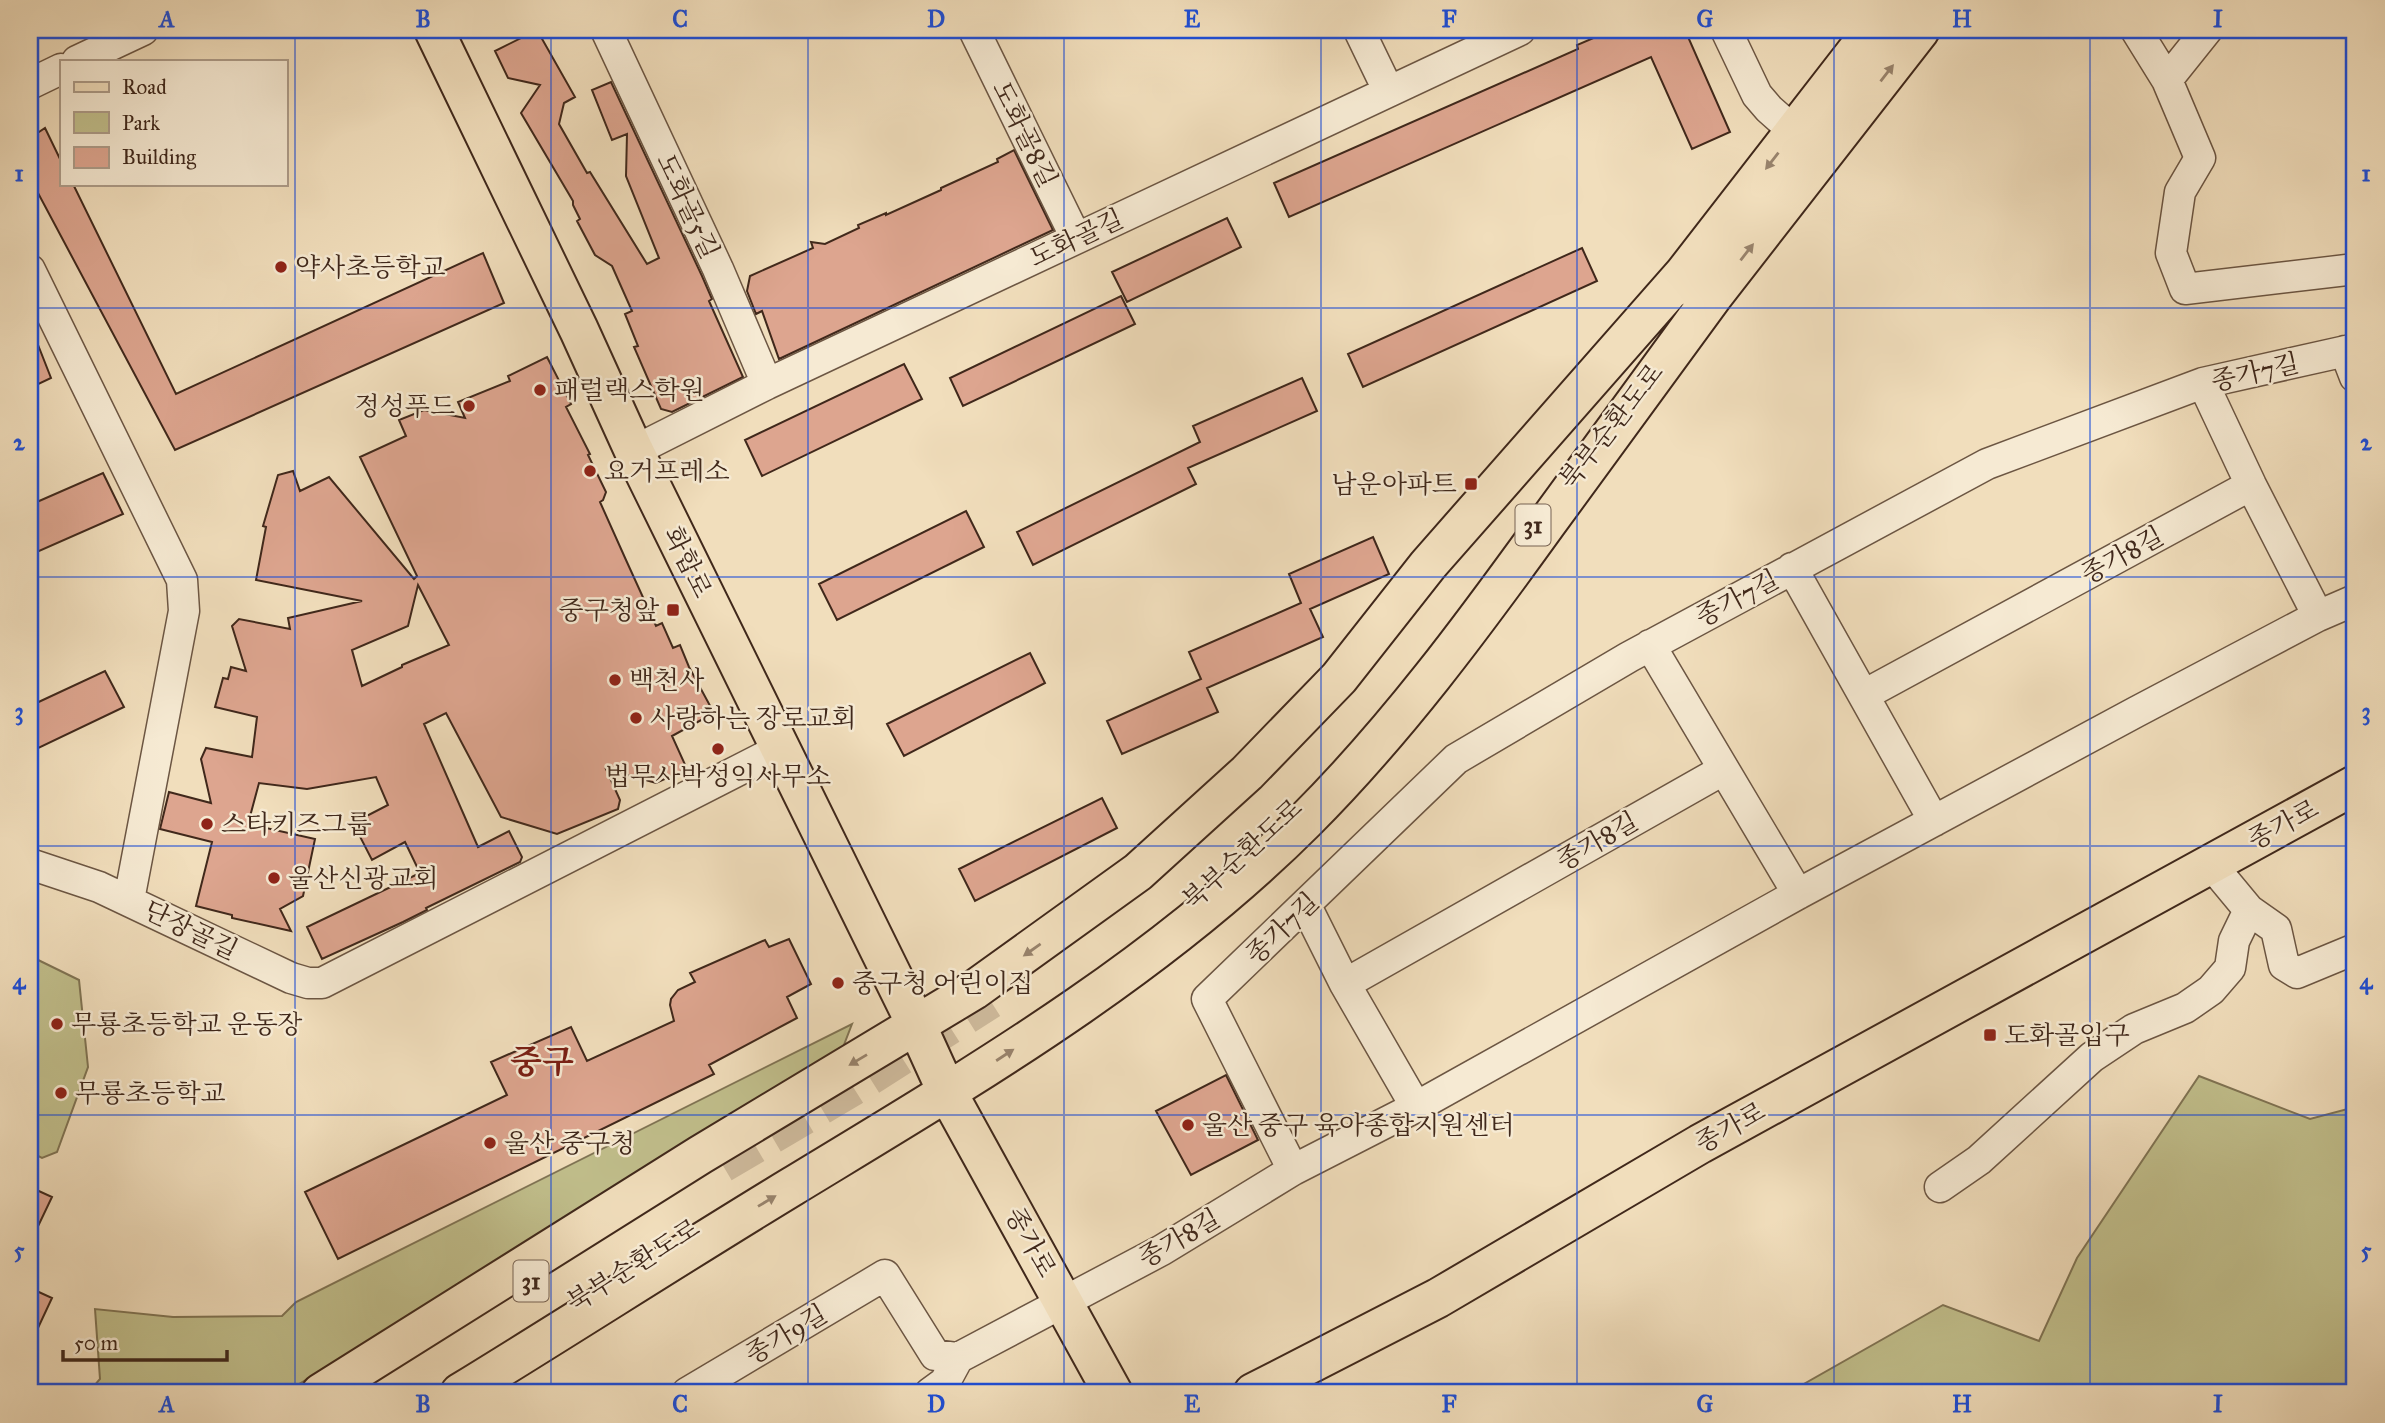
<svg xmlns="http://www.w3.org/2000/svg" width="2385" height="1423" font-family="'IM FELL Great Primer','Noto Serif KR',serif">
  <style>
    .green { fill: #c1bf8c; stroke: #807454; stroke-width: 2 }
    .building { fill: #dda58f; stroke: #40281b; stroke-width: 2; fill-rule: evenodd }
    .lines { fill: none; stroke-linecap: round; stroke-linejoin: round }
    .major-tunnel { stroke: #ceba9c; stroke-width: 38; stroke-dasharray: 38 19; stroke-linecap: butt }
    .minor-casing { stroke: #6c5643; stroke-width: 33 }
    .major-casing { stroke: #40281b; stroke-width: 42 }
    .minor { stroke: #f6ead3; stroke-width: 30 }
    .major { stroke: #f1debc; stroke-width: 38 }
    .oneway { fill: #98836c }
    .grid { fill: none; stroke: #1d4ed8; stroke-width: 2; stroke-opacity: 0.55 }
    .poi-dot { fill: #8f2418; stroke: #f6ead3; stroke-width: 2.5 }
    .labels { text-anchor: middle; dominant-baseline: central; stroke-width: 5; stroke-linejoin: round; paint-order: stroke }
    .shield { fill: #f6ead3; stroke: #776252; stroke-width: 2 }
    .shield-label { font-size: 24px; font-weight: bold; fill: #40281b }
    .street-label { font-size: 26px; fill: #40281b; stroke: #f6ead3 }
    .poi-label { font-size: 26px; fill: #40281b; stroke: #f6ead3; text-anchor: start }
    .district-label { font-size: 33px; font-weight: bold; fill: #7a1f14; stroke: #f6ead3 }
    .neatline { fill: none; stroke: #1d4ed8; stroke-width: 2.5 }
    .grid-label { font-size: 23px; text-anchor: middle; font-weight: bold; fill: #1d4ed8 }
  </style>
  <rect width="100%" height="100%" fill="#f1debc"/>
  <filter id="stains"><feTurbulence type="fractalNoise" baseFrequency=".00286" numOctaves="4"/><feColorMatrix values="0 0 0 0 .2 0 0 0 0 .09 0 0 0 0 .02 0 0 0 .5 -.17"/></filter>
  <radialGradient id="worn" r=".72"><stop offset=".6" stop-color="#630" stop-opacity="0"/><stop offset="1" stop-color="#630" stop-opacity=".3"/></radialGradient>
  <!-- green -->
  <path class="green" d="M 30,956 L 79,980 L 88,1067 L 57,1152 L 42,1158 L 30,1152 Z
    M 852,1024 L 840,1055 L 622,1190 L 284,1393 L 88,1393 L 100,1379 L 95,1309 L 173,1317 L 282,1316 L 296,1302 Z
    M 2199,1076 L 2310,1119 L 2355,1107 L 2355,1393 L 1788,1393 L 1943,1305 L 2039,1341 L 2077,1258 Z"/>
  <!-- building -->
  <path class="building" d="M 537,30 L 575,97 L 564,103 L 559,124 L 587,173 L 590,172 L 647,264 L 659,258 L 626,176 L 627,134 L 612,140 L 592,90 L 611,82 L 702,276 L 712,299 L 709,301 L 743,377 L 672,412 L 661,409 L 634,347 L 638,346 L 625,314 L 632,311 L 612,266 L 595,255 L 577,221 L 580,219 L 573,205 L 573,201 L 521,113 L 540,85 L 508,78 L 495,51 Z
    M 1612,30 L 1685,30 L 1730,132 L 1692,149 L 1651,57 L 1289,217 L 1274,183 L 1578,49 L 1577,45 Z
    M 45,128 L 61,161 L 61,184 L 73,184 L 176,394 L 483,253 L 504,303 L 175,450 L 30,178 L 30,138 Z
    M 1014,150 L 1053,230 L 779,359 L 762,311 L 756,314 L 747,291 L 750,276 L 813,248 L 811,242 L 825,244 L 859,228 L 858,225 L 886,213 L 886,215 L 941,190 L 941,188 L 998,162 L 997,159 Z
    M 1227,218 L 1241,247 L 1127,302 L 1112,272 Z
    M 1582,248 L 1597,281 L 1363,387 L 1348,354 Z
    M 1121,296 L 1135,324 L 963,406 L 950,378 Z
    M 31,327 L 51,378 L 30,388 L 30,328 Z
    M 547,357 L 571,404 L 566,407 L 590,454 L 588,455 L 606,492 L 603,500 L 600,502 L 626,560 L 656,626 L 662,623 L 673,648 L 680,645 L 689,667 L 714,713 L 672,736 L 687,769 L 656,783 L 606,769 L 620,800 L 618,809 L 557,834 L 501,817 L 446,713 L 424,724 L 478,847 L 509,831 L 522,857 L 520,862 L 426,908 L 427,910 L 403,922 L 322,959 L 307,927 L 420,873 L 405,842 L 372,860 L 353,823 L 388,805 L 376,777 L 307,789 L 259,783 L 248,824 L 315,839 L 303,896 L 280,909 L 291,931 L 232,918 L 232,915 L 196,906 L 212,842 L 160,829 L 169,792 L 211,803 L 201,759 L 206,748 L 252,757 L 257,717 L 215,707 L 223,678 L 228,679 L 231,667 L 246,671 L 232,626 L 239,619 L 290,629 L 288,618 L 362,601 L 256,580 L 266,527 L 263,526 L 278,475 L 293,471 L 300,491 L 329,477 L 414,579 L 417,576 L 360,457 L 406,436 L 399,420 L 424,410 L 465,418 L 458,402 L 510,381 L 508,376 ZM 418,585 L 449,645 L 402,665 L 402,667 L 362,686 L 352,650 L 408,626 Z
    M 904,364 L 922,399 L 762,476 L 745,440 Z
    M 1302,378 L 1317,411 L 1188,468 L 1196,484 L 1033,565 L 1017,532 L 1200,442 L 1193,426 Z
    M 103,473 L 123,514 L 30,555 L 30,505 Z
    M 966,511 L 984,547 L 837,620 L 819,584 Z
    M 1373,537 L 1389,574 L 1310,609 L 1323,637 L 1207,688 L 1218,712 L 1122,754 L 1107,721 L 1201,679 L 1189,652 L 1301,603 L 1289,574 Z
    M 1030,653 L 1045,683 L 904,756 L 887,724 Z
    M 105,671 L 124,707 L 30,752 L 30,706 Z
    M 1102,798 L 1117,828 L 975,901 L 959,869 Z
    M 789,939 L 811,984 L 787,997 L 797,1018 L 709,1065 L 714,1074 L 338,1259 L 305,1192 L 507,1095 L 491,1062 L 571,1027 L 587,1061 L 674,1021 L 670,1005 L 671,999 L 678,990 L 695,982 L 690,973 L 765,940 L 769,947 Z
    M 1226,1075 L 1258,1140 L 1191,1175 L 1156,1111 Z
    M 30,1187 L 52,1197 L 30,1243 Z
    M 30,1288 L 52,1298 L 30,1345 Z"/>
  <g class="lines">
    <!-- major-tunnel -->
    <path class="major-tunnel" d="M 722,1164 L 851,1088 L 990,1000"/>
    <defs>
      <path id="minor" d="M 606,30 L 718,269 L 767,384
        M 974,30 L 1076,238
        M 1359,30 L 1388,90
        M 1726,30 L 1757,95 L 1769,109 L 1795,132
        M 2136,30 L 2167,80 L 2200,158 L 2180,192 L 2171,253 L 2185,289 L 2355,269
        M 77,61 L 143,30
        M 2167,80 L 2207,30
        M 30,84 L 61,69
        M 30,270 L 182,580 L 184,611 L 129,900
        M 2345,351 L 2355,377
        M 2203,383 L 2251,485 L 2318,616
        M 634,451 L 767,384 L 1520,30
        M 1792,568 L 1934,821
        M 1650,645 L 1798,894
        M 1864,695 L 2251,485
        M 2210,863 L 2249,910 L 2276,929 L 2284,965 L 2297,973 L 2355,949
        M 30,864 L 99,887 L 291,978 L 308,983 L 322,983 L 780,749
        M 1306,906 L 1345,984 L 1416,1107
        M 1345,984 L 1723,770
        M 1293,1170 L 1207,999 L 1456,759 L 1629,657 L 1987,464 L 2203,383 L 2355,349
        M 1940,1187 L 1979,1160 L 2092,1057 L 2134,1029 L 2185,1008 L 2211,990 L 2230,968 L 2234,941 L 2249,910
        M 687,1393 L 885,1275 L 935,1355 L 958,1358 L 1162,1250 L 1293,1170 L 1416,1107 L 1798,894 L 2136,712 L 2318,616 L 2355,600
        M 930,1393 L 945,1382 L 958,1358"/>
      <path id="major" d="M 434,30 L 579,330 L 634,451 L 917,1026 L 947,1092 L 1113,1393
        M 1673,288 L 1873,30
        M 1702,310 L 1920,30
        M 321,1393 L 700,1155 L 974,990 L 1138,872 L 1247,773 L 1339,678 L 1428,565 L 1689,268
        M 460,1393 C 571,1325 681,1254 793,1186 C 972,1077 1156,970 1305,821 C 1396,730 1472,627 1547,523 C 1604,445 1661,367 1718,289
        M 1253,1393 L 1438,1298 L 1700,1144 L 2355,785"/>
    </defs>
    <!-- minor casing -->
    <use href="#minor" class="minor-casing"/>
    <!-- major casing -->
    <use href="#major" class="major-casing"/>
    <!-- minor -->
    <use href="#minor" class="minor"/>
    <!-- major -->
    <use href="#major" class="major"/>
  </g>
  <!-- one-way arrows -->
  <defs><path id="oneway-solid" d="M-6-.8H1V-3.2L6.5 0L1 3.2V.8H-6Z" transform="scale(1.75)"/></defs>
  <g class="oneway">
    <use href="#oneway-solid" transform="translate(1887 73) rotate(-52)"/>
    <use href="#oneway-solid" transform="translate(1772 161) rotate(128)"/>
    <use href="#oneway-solid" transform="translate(1747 252) rotate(-52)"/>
    <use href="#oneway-solid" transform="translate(1032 950) rotate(145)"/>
    <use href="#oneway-solid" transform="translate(1005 1055) rotate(-33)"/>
    <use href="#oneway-solid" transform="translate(858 1060) rotate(149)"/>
    <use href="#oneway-solid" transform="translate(767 1201) rotate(-31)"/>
  </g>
  <!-- grid -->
  <path class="grid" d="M 295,30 L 295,1393M 551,30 L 551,1393M 808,30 L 808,1393M 1064,30 L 1064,1393M 1321,30 L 1321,1393M 1577,30 L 1577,1393M 1834,30 L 1834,1393M 2090,30 L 2090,1393M 30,308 L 2355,308M 30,577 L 2355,577M 30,846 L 2355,846M 30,1115 L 2355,1115"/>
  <!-- markers -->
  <g class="poi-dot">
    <circle cx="281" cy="267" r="7"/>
    <circle cx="540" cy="390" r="7"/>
    <circle cx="469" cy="406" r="7"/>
    <circle cx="590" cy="471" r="7"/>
    <rect x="1464" y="477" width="14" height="14" rx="3.5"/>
    <rect x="666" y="603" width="14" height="14" rx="3.5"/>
    <circle cx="615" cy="680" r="7"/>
    <circle cx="636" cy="718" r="7"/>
    <circle cx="718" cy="749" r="7"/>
    <circle cx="207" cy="824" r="7"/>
    <circle cx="274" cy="878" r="7"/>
    <circle cx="838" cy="983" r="7"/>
    <circle cx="57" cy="1024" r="7"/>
    <rect x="1983" y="1028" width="14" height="14" rx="3.5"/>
    <circle cx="61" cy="1093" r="7"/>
    <circle cx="1188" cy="1125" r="7"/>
    <circle cx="490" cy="1143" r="7"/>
  </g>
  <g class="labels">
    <!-- shield labels -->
    <g class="shield">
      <rect x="1515.5" y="504.5" width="35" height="41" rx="5"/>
      <rect x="513.5" y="1260.5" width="35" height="41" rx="5"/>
    </g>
    <g class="shield-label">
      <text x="1533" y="525">31</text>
      <text x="531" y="1281">31</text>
    </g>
    <!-- street labels -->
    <g class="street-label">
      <text transform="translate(1025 134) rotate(64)">도화골8길</text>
      <text transform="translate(688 206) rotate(65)">도화골5길</text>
      <text transform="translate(1076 238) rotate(-25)">도화골길</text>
      <text transform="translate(2255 372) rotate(-13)">종가7길</text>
      <text transform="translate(1611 426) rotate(-52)">북부순환도로</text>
      <text transform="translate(2122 555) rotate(-29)">종가8길</text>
      <text transform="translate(688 562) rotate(64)">화합로</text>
      <text transform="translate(1737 598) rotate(-28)">종가7길</text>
      <text transform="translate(2283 824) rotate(-28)">종가로</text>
      <text transform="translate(1597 841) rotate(-30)">종가8길</text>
      <text transform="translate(1242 854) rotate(-42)">북부순환도로</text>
      <text transform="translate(1282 928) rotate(-44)">종가7길</text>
      <text transform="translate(191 930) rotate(26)">단장골길</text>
      <text transform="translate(1730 1127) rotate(-29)">종가로</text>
      <text transform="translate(1179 1238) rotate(-30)">종가8길</text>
      <text transform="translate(1031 1242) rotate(61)">종가로</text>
      <text transform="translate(633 1265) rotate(-32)">북부순환도로</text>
      <text transform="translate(786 1334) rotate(-31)">종가9길</text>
    </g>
    <!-- poi labels -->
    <g class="poi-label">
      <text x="295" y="267">약사초등학교</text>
      <text x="554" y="390">패럴랙스학원</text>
      <text x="455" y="406" text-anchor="end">정성푸드</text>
      <text x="604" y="471">요거프레소</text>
      <text x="1457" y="484" text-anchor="end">남운아파트</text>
      <text x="659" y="610" text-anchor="end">중구청앞</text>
      <text x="629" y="680">백천사</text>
      <text x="650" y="718">사랑하는 장로교회</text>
      <text x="718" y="776" text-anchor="middle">법무사박성익사무소</text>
      <text x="221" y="824">스타키즈그룹</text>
      <text x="288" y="878">울산신광교회</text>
      <text x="852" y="983">중구청 어린이집</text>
      <text x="71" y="1024">무룡초등학교 운동장</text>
      <text x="2004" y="1035">도화골입구</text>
      <text x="75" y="1093">무룡초등학교</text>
      <text x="1202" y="1125">울산 중구 육아종합지원센터</text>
      <text x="504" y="1143">울산 중구청</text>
    </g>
    <!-- district labels -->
    <g class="district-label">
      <text x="542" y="1062">중구</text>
    </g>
  </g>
  <!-- margin -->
  <rect width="2385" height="1423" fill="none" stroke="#f1debc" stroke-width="77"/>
  <!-- legend -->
  <rect x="60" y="60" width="228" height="126" fill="#f6ead3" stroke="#ad9c89" stroke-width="2"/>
  <rect x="74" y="82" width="35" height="10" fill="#f1debc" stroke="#ad9c89" stroke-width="2"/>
  <text x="122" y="94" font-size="21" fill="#40281b">Road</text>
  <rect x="74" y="112" width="35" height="21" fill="#c1bf8c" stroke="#ad9c89" stroke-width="2"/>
  <text x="122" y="130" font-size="21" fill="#40281b">Park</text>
  <rect x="74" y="147" width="35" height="21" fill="#dda58f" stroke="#ad9c89" stroke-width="2"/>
  <text x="122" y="164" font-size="21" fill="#40281b">Building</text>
  <!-- scale -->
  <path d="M63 1350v10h164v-10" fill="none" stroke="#40281b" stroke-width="3.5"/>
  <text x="74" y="1350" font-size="21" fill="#40281b" stroke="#f6ead3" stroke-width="5" paint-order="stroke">50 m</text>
  <rect x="38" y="38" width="2308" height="1346" class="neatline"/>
  <g class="grid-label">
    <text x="167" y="27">A</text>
    <text x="423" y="27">B</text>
    <text x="680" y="27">C</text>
    <text x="936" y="27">D</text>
    <text x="1192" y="27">E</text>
    <text x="1449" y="27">F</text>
    <text x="1705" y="27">G</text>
    <text x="1962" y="27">H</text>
    <text x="2218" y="27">I</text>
    <text x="19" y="181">1</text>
    <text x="2366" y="181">1</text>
    <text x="19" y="450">2</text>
    <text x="2366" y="450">2</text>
    <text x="19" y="719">3</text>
    <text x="2366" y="719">3</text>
    <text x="19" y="989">4</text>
    <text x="2366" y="989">4</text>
    <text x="19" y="1258">5</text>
    <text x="2366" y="1258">5</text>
    <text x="167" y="1412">A</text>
    <text x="423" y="1412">B</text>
    <text x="680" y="1412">C</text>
    <text x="936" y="1412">D</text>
    <text x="1192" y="1412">E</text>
    <text x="1449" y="1412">F</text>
    <text x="1705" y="1412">G</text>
    <text x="1962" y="1412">H</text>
    <text x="2218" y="1412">I</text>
  </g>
  <rect width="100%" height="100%" filter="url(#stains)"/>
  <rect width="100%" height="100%" fill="url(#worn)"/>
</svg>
